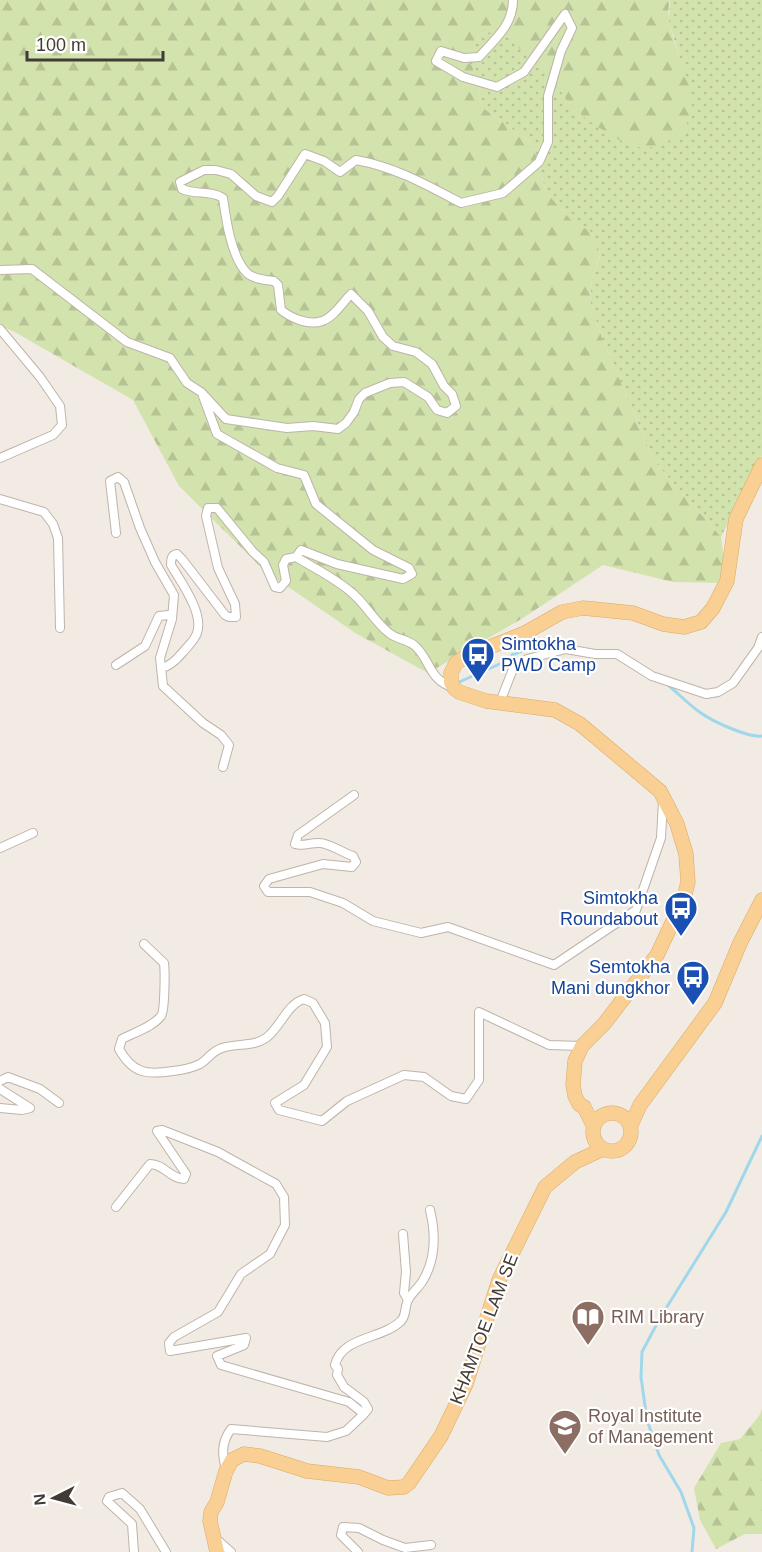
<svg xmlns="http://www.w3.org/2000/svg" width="762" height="1552" font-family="Arial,sans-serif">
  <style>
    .green { fill: url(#green-dots) }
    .forest { fill: url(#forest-firs) }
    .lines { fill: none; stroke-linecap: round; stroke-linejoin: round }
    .stream { stroke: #a1d7eb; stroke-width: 3 }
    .minor-casing { stroke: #beb4a9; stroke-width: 10 }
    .primary-casing { stroke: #dca965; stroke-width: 15 }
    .minor { stroke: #fff; stroke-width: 8 }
    .primary { stroke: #f9cf94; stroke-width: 14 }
    .labels { text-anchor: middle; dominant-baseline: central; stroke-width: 4.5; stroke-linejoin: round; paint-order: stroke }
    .transit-label { font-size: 18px; fill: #164399; stroke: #fff; text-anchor: end }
    .education-label { font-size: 18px; fill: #785e54; stroke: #fff; text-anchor: start }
    .street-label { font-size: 18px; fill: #423b34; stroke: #fff }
  </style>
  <defs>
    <pattern id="green-dots" width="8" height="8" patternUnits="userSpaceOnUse" patternTransform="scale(1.5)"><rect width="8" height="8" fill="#d2e3ad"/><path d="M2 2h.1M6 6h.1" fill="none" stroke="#b6c495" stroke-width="1.8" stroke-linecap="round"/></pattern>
    <pattern id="forest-firs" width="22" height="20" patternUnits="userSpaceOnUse" patternTransform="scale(1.5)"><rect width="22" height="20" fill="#d2e3ad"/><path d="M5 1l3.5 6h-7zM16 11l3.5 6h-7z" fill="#b6c495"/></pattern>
  </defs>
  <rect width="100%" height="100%" fill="#f1ebe3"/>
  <!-- green -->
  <path class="green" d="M 670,0 L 762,0 L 762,456 L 721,537 L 654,461 L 602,338 L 590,301 L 592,279 L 600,256 L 593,236 L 591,232 L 571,220 L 545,191 L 539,162 L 529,141 L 483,108 L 472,66 L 464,58 L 472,53 L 479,35 L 506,28 L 690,91 L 669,22 Z"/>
  <!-- forest -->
  <path class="forest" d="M 0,0 L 670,0 C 658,43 724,108 670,140 C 643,156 626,144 603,130 C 583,119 562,98 553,78 L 543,73 L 533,58 L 517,47 L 506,28 L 479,35 L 472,53 L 464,58 L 472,66 L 483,108 L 529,141 L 539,162 L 545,191 L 571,220 L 591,232 L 593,236 L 600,255 L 592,279 L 590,301 L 602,338 L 654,461 L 721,537 L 727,583 L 673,582 L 603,565 L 523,618 L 428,673 L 357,634 L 265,571 L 179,486 L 133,400 L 13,331 L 0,326 Z
    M 762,1409 L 762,1534 L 745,1534 L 716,1549 L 700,1520 L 694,1488 L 721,1443 L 740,1439 L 759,1416 Z"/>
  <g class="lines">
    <!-- stream -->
    <path class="stream" d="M 512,655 L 536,645 L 559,647
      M 457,683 L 504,662
      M 668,685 C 679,694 689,705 701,713 C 712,721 748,738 762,736
      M 692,1552 L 694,1528 L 681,1492 L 659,1455 L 647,1420 L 641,1377 L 642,1352 L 660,1318 L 726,1212 L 762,1136"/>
    <defs>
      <path id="minor" d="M 0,270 L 32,269 L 127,342 L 170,358 L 187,383 L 201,392 L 226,419 L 287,428 L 313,426 L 338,429 L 346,423 L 354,412 L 359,399 L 365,393 L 390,383 L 404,382 L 428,397 L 437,410 L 447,413 L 456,406 L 452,394 L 444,386 L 432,364 L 416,352 L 393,346 L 383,337 L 368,311 L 351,294 C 343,302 333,318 322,321 C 309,326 291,318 281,310 L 278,285 L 274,281 C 266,280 253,279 247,273 C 231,257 226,219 223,198 C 211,190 195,195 182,189 L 180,182 L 204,170 L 216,170 L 231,174 L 256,196 L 272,202 L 278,196 L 305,154 L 324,161 L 340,172 L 356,160 C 395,167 427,185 461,203 L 503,193 L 539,162 L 548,142 L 548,96 L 561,51 L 572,28 L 565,14 L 524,72 L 497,87 L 463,77 L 436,61 L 441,51 L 464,58 L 479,57 C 495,39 513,25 513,0
        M 0,329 L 40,377 L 60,406 L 62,425 L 53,435 L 0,458
        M 203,396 L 217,434 L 277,468 L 304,475 L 316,504 L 373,550 L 409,568 L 412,574 L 403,579 L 337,564 L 301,550 L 296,557 C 314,568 335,578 351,592 C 365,603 374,621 389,633 C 396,639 406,639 414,645 C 431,659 427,679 454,688
        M 0,499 L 44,512 L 53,524 L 58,538 L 60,628
        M 116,533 L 110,481 L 118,477 L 124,482 L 140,528 L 155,562 L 174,595 L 172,619 L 160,658 L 163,686 L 203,723 L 221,735 L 229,745 L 223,767
        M 116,665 L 145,646 L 159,616 L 169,615 L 172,619
        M 161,668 C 169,667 178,658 183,652 C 188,646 195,640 197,633 C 204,613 181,582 171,565 C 171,560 171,555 177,554 L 182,559 L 225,615 L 229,617 L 236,617 L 235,604 L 218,568 L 206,516 L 208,508 L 217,508 L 253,552 L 264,562 L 275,587 L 280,588 L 286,581 L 283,565 L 286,559 L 296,557
        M 500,702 L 513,669 L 527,659 L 566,649 L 595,654 L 617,654 L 652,676 L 706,694 L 718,692 L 733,683 L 758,648 L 762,637
        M 354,795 L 298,835 L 295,844 C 304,847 311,842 320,843 C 329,843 343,853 353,856 L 356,862 L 352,867 L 323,864 L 269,879 L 264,886 L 268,892 L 310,892 L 343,903 L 373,921 L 421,933 L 448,927 L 554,965 L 636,910 L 661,838 L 663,800
        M 0,848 L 33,833
        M 144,944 L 164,963 C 165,971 165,1011 161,1016 C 153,1027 133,1033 122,1039 L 119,1049 C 133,1074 147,1075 173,1071 C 182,1070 192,1068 200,1064 C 209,1059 210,1052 222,1048 C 237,1043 253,1047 266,1038 C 280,1028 287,1004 304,999 L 313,1003 L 325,1023 L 327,1047 L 304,1085 L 275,1103 L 279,1110 L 322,1121 L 347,1101 L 404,1075 L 424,1077 L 451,1096 L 466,1099 L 479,1080 L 479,1012 L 549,1045 L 582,1046
        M 0,1081 L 8,1077 L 40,1089 L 59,1103
        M 0,1089 L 30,1108 L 22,1110 L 0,1108
        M 116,1207 L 150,1164 C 164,1164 171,1179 184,1179 L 186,1174 L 157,1131 L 162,1130 L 218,1152 L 276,1184 L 284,1197 L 285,1225 L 270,1254 L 241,1274 L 218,1312 L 174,1337 L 169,1343 L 170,1351 L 246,1338 L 244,1345 L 217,1356 L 221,1365 L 349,1402 L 364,1414 L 346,1431 L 327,1437 L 231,1429 C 221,1443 222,1454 226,1470
        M 403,1234 L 406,1272 L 404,1293 L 408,1300
        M 364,1414 L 368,1409 L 364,1402 L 344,1387 L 337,1375 L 338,1369 L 335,1365 C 342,1336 381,1340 401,1321 C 407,1314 404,1308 408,1300 C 411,1294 418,1288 422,1282 C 436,1260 436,1235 430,1210
        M 214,1537 L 231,1552
        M 134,1552 L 132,1524 L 107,1501 L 109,1497 L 122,1493 L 140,1509 L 166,1552
        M 358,1552 L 341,1535 L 343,1527 L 359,1528 L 383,1540 L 405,1548 L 431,1545"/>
      <path id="primary" d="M593 1132a19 19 0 1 1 38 0a19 19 0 1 1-38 0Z
        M 594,1127 L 584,1107 L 579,1104 L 575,1096 L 573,1085 L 575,1061 L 582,1046 L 604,1024 L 657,955 L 684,898 L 688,882 L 686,854 L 677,824 L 660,791 L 580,724 L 555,710 L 486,701 L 459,692 L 454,688 L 451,682 L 451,673 L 456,663 L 467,656 L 525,633 L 562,612 L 583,608 L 633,613 L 663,624 L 684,627 L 701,622 L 713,608 L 727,581 L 736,519 L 762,465
        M 630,1127 L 640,1105 L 715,1003 L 740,943 L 762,900
        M 217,1552 L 210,1521 L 211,1512 L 217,1502 L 226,1471 L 232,1460 L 244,1454 L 260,1456 L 307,1471 L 359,1477 L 388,1488 L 404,1487 L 409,1483 L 441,1436 L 466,1384 L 499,1280 L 545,1187 L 575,1162 L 603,1149"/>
    </defs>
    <!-- minor casing -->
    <use href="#minor" class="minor-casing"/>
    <!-- primary casing -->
    <use href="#primary" class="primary-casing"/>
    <!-- minor -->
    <use href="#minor" class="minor"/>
    <!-- primary -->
    <use href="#primary" class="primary"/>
  </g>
  <!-- icons -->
  <defs>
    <symbol id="bus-pin" viewBox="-11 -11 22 30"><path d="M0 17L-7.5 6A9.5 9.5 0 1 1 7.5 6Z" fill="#1a4fb4" stroke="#fff"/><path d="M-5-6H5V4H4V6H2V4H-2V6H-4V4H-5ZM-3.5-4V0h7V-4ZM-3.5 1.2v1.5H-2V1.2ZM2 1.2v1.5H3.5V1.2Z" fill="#fff"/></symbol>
    <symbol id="library-pin" viewBox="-11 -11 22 30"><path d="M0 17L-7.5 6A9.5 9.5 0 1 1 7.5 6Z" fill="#8d6e63" stroke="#fff"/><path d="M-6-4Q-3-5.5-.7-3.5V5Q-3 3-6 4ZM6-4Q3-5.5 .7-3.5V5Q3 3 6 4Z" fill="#fff"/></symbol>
    <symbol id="university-pin" viewBox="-11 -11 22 30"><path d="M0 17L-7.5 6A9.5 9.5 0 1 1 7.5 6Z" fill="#8d6e63" stroke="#fff"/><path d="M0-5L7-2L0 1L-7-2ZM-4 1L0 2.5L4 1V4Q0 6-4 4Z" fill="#fff"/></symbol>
  </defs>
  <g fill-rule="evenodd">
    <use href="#bus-pin" x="459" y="635" width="38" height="52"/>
    <use href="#bus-pin" x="662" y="889" width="38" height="52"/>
    <use href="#bus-pin" x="674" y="958" width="38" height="52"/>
    <use href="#library-pin" x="569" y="1298" width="38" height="52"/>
    <use href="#university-pin" x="546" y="1407" width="38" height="52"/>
  </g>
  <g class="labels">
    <!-- transit labels -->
    <g class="transit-label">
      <text x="501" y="644" text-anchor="start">Simtokha<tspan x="501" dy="21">PWD Camp</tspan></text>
      <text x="658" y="898">Simtokha<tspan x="658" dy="21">Roundabout</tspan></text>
      <text x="670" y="967">Semtokha<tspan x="670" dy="21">Mani dungkhor</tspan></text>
    </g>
    <!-- education labels -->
    <g class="education-label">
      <text x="611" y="1317">RIM Library</text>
      <text x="588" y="1416">Royal Institute<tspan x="588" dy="21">of Management</tspan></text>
    </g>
    <!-- street labels -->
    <g class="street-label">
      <text transform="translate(484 1329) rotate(-69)">KHAMTOE LAM SE</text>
    </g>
  </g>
  <!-- north arrow -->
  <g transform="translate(54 1498) rotate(264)" stroke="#ffffff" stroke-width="4.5" paint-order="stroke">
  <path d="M0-4.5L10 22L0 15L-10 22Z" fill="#423b34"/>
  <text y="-9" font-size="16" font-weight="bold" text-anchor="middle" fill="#423b34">N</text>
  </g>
  <!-- scale -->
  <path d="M27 51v9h136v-9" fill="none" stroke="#423b34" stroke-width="3"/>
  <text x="36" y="51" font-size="18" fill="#423b34" stroke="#ffffff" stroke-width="4.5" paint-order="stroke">100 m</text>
</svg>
